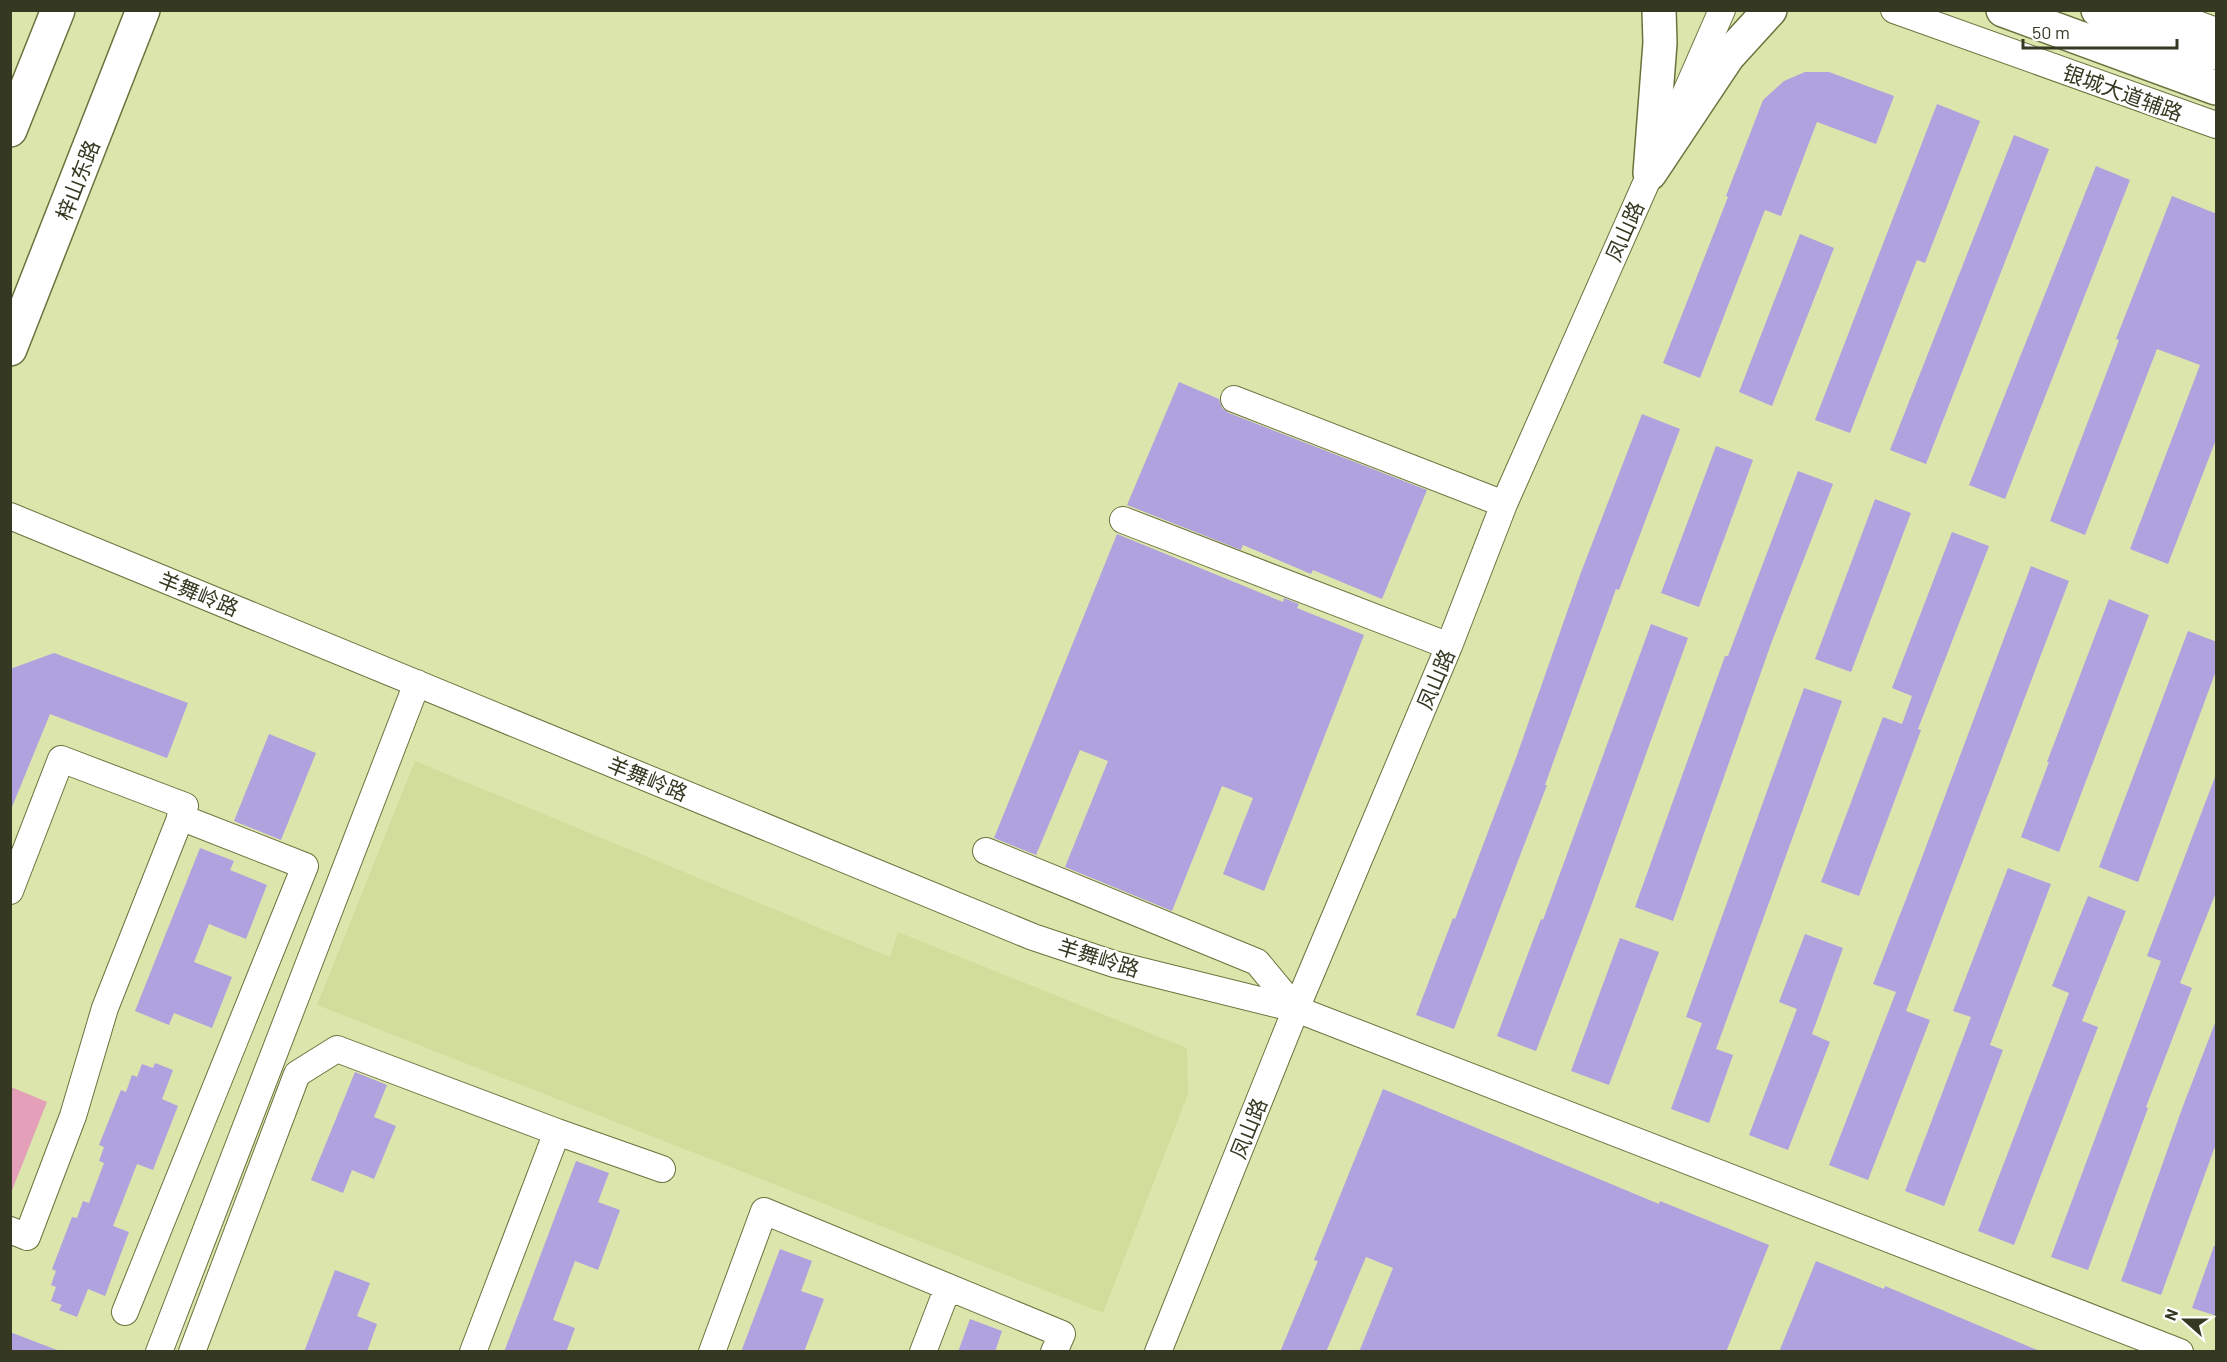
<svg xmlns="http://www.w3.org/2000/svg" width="2227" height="1362" font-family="Barlow,'Noto Sans SC',sans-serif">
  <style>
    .built { fill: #d2dc9b }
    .pitch { fill: #e4a0b9 }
    .building { fill: #b0a1df }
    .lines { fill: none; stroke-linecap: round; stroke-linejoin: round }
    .minor-casing { stroke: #6b723d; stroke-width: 28 }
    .major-casing { stroke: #6b723d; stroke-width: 36 }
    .highway-casing { stroke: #6b723d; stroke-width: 36 }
    .minor { stroke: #fff; stroke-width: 26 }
    .major { stroke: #fff; stroke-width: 33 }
    .highway { stroke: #fff; stroke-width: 33 }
    .labels { text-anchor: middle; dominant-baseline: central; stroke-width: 5; stroke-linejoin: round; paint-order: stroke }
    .street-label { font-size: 21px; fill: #353922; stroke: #fff }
  </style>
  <rect width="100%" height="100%" fill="#dce6ac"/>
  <!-- built -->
  <path class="built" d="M 415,761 L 890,957 L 898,932 L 1187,1048 L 1188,1094 L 1103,1313 L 317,1005 Z"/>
  <!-- pitch -->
  <path class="pitch" d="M 11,1087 L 47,1102 L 11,1193 Z"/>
  <!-- building -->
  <path class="building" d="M 1805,72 L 1829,72 L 1894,96 L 1876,144 L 1817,122 L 1781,216 L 1765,210 L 1700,378 L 1663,363 L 1728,197 L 1726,196 L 1763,100 L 1784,81 Z
    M 1937,104 L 1980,121 L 1925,263 L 1917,260 L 1850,433 L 1815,420 Z
    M 2014,135 L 2049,149 L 1926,464 L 1890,450 Z
    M 2096,166 L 2130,180 L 2005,499 L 1969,485 Z
    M 2172,196 L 2217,214 L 2217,437 L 2168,564 L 2130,549 L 2200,365 L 2157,349 L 2085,535 L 2050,521 L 2119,340 L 2116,339 Z
    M 1800,234 L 1834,248 L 1772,406 L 1739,392 Z
    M 1179,382 L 1219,399 L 1222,408 L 1229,413 L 1427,490 L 1382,599 L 1313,570 L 1311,574 L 1243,545 L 1241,550 L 1127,505 Z
    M 1642,414 L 1680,429 L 1619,590 L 1616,589 L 1545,785 L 1547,785 L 1454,1029 L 1416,1015 L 1453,918 L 1455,919 L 1516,758 L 1580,575 Z
    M 1716,446 L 1753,460 L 1699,607 L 1661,593 Z
    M 1798,471 L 1833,484 L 1772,641 L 1673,921 L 1635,907 L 1725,656 L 1728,656 Z
    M 1875,499 L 1911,513 L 1851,672 L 1815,659 Z
    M 1952,532 L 1989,546 L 1918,729 L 1921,730 L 1859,896 L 1821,882 L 1883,717 L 1902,724 L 1912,696 L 1892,688 Z
    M 1117,534 L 1283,602 L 1284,598 L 1299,604 L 1297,608 L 1364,635 L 1264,891 L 1223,874 L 1253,798 L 1222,786 L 1172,911 L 1065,867 L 1108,761 L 1080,750 L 1036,855 L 994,838 Z
    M 2031,566 L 2069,581 L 1906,1011 L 1930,1020 L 1868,1180 L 1829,1165 L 1896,992 L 1873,984 L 1915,876 Z
    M 2109,599 L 2149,615 L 2059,852 L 2021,837 L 2049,762 L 2047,762 Z
    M 1651,624 L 1688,638 L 1590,909 L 1536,1051 L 1497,1036 L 1541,919 L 1543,920 Z
    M 2188,631 L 2217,642 L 2217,668 L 2138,882 L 2099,867 Z
    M 54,653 L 188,703 L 167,758 L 50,714 L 10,812 L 10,669 Z
    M 1804,688 L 1842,701 L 1716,1049 L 1733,1055 L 1709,1123 L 1671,1109 L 1702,1023 L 1686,1017 Z
    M 269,734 L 316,753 L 281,840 L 234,821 Z
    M 2215,777 L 2217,890 L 2180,983 L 2192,988 L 2146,1107 L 2148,1108 L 2088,1270 L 2051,1257 L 2161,961 L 2147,956 Z
    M 200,848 L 234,861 L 230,870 L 267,885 L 246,939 L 209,924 L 194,962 L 232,977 L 212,1028 L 174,1013 L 169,1025 L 135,1011 Z
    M 2008,868 L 2051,884 L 1990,1045 L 2003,1050 L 1944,1206 L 1905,1191 L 1971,1017 L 1953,1011 Z
    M 2088,896 L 2126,911 L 2082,1021 L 2098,1027 L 2014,1245 L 1978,1231 L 2069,993 L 2052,986 Z
    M 1805,934 L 1843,948 L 1812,1034 L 1830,1042 L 1788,1150 L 1749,1135 L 1797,1009 L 1779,1002 Z
    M 1620,938 L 1659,952 L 1609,1085 L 1571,1071 Z
    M 2215,1023 L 2217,1141 L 2161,1295 L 2121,1281 L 2183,1106 Z
    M 155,1063 L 173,1070 L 162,1099 L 178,1106 L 153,1170 L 137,1164 L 113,1226 L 129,1232 L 105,1296 L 88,1289 L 77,1317 L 59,1310 L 62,1305 L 51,1301 L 56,1287 L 51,1285 L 56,1271 L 52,1269 L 72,1217 L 77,1218 L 83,1201 L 89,1203 L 104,1163 L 99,1161 L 104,1147 L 99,1145 L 121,1090 L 126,1092 L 132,1075 L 137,1077 L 142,1064 L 153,1068 Z
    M 355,1072 L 387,1085 L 374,1117 L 396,1126 L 374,1179 L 352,1170 L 343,1193 L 311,1180 Z
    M 1383,1089 L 1659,1204 L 1660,1201 L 1769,1245 L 1726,1352 L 1359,1352 L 1393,1268 L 1366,1257 L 1326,1352 L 1280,1352 L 1318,1261 L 1314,1260 Z
    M 576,1161 L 609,1173 L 598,1202 L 620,1210 L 598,1270 L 575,1261 L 553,1320 L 575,1328 L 566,1352 L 504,1352 Z
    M 2214,1246 L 2217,1246 L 2217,1316 L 2192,1308 Z
    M 780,1249 L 812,1261 L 801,1291 L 824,1299 L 804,1352 L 741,1352 Z
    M 1816,1261 L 1884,1289 L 1885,1286 L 2042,1352 L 1779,1352 Z
    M 335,1270 L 370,1283 L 357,1316 L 377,1324 L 367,1352 L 304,1352 Z
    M 970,1319 L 1002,1331 L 995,1352 L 958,1352 Z
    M 10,1332 L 57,1350 L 57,1352 L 10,1352 Z"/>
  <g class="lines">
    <defs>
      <path id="minor" d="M 1894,10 L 2216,125
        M 2159,10 L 2216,31
        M 1676,115 L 1722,10
        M 1234,399 L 1504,504
        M 10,516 L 1033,937 L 1114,964 L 1296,1009 L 2180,1352
        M 1123,520 L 1449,646
        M 986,851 L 1257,962 L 1296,1009
        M 10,891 L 61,759 L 185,806 L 105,1008 L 73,1116 L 27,1237 L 10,1230
        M 125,1312 L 305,866 L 180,817
        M 159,1352 L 417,683
        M 192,1352 L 297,1074 L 337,1049 L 557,1132
        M 473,1352 L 557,1132 L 662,1169
        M 712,1352 L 764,1211 L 1062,1334 L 1054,1352
        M 923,1352 L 948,1287
        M 1158,1352 L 1296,1009 L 1449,646 L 1504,504 L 1658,156"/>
      <path id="major" d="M 1659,10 L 1660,43 L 1650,173 L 1728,56 L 1770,10
        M 2003,10 L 2216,88
        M 2098,10 L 2216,53"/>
      <path id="highway" d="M 10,130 L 58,10
        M 10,349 L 143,10"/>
    </defs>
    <!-- minor casing -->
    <use href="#minor" class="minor-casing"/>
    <!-- major casing -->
    <use href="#major" class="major-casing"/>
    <!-- highway casing -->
    <use href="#highway" class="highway-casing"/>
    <!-- minor -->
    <use href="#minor" class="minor"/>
    <!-- major -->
    <use href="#major" class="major"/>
    <!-- highway -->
    <use href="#highway" class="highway"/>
  </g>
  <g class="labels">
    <!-- street labels -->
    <g class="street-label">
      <text transform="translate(2123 92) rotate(20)">银城大道辅路</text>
      <text transform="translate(77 180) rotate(-69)">梓山东路</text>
      <text transform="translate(1624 231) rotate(-66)">凤山路</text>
      <text transform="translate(199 593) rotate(22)">羊舞岭路</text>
      <text transform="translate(1435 679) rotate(-67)">凤山路</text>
      <text transform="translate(648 778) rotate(22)">羊舞岭路</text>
      <text transform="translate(1099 957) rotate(17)">羊舞岭路</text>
      <text transform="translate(1248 1128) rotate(-68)">凤山路</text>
    </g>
  </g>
  <!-- border -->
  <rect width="2227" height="1362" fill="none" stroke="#353922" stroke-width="24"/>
  <!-- north arrow -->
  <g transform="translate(2185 1320) rotate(291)" stroke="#ffffff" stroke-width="4.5" paint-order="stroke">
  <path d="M0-4.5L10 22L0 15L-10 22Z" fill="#353922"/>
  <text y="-9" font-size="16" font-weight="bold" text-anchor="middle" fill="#353922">N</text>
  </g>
  <!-- scale -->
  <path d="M2023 39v9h154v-9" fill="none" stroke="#353922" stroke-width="3"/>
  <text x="2032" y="39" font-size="18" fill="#353922" stroke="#ffffff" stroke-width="4.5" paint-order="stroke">50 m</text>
</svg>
